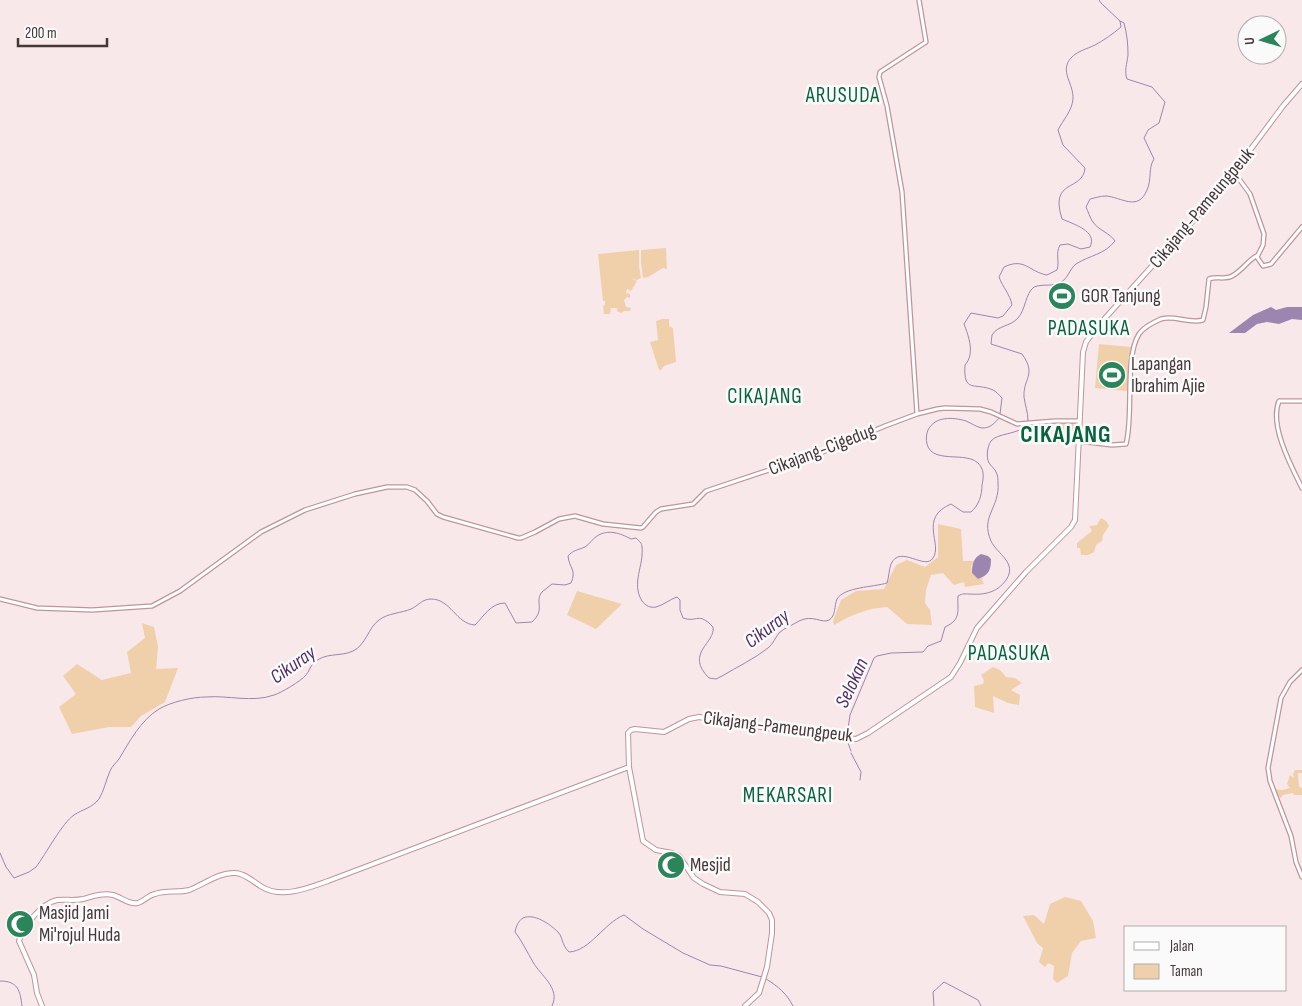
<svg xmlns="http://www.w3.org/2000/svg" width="1302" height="1006" font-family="'Sofia Sans Condensed',sans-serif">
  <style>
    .green { fill: #f0cfab }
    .water { fill: #9c86af }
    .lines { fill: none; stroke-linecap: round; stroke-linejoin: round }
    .stream { stroke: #9c86af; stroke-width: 1 }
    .tertiary-casing { stroke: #bd969c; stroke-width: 5.5 }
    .primary-casing { stroke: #bd969c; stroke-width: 6 }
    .tertiary { stroke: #fff; stroke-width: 3 }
    .primary { stroke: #fff; stroke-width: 4 }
    .labels { text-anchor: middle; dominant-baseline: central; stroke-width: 5; stroke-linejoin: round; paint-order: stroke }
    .street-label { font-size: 19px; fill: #463638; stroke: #fafafa }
    .poi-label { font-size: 19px; fill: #463638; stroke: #fafafa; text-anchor: start }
    .water-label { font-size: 20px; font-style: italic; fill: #4e3065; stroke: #fafafa }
    .quarter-label { font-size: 21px; letter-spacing: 1px; fill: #07633e; stroke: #fafafa }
    .district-label { font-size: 24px; font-weight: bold; letter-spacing: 1px; fill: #07633e; stroke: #fafafa }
  </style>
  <rect width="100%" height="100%" fill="#f9e8ea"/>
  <!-- green -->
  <path class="green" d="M 666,248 L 667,269 L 663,268 L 648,277 L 643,278 L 641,262 L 641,250 Z
    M 639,250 L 639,266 L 641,278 L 637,280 L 630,278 L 637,281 L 631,291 L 627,289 L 626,293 L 630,294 L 630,298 L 627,297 L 624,300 L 626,307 L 631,308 L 630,311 L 624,311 L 621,313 L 617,311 L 617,308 L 611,308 L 610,314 L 604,314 L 603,306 L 605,305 L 605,301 L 603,301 L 598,254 Z
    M 662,319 L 669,319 L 669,326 L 673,328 L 676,362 L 664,366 L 661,370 L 659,370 L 650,342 L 658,340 L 656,321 Z
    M 1099,344 L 1131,347 L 1127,391 L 1095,388 Z
    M 1056,423 L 1076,423 L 1076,444 L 1055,443 Z
    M 1101,518 L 1106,521 L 1109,526 L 1103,535 L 1102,541 L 1096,545 L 1094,552 L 1088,555 L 1081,555 L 1080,548 L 1077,548 L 1077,543 L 1092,531 L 1089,526 L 1097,525 Z
    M 938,524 L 961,529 L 963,561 L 974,561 L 971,566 L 972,573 L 978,579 L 983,578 L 982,580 L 984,584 L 965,587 L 964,582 L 954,585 L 943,573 L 931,575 L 926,590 L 925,603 L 930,610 L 932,625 L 907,624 L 887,607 C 868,608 851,615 834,625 L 833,621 L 841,600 L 856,591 L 884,589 L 896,565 L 907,560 L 925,567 L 938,557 Z
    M 577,591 L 622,604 L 596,629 L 567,615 Z
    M 142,623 L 154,627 L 158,647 L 156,669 L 178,668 L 165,702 L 141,716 L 131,727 L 109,727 L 72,734 L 59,707 L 76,694 L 63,676 L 77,664 L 102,680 L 131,673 L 127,652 L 145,638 Z
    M 993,667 L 1000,670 L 1006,677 L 1015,678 L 1022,683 L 1011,690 L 1020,695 L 1019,705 L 1008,703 L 993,696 L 994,713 L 975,707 L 974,686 L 983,684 L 984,680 L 981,675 Z
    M 1295,770 L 1302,770 L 1302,773 L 1298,773 L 1299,787 L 1302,788 L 1302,795 L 1294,795 L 1293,793 L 1283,795 L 1281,798 L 1276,795 L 1273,789 L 1283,790 L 1290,788 L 1287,784 L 1290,775 L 1294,778 L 1293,774 Z
    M 1065,897 L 1081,901 L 1093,921 L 1096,938 L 1081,941 L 1072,953 L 1068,976 L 1057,983 L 1053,979 L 1054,966 L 1048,963 L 1045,967 L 1039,962 L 1043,948 L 1037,943 L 1023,916 L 1034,915 L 1044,924 L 1050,904 Z"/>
  <!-- water -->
  <path class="water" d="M 1271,307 L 1276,310 L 1287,307 L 1302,307 L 1302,320 L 1292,319 L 1279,324 L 1267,322 L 1257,324 L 1245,333 L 1229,333 L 1253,315 Z
    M 981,554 L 988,556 L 991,559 C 991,570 989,575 978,579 L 972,573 C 972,565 973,558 981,554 Z"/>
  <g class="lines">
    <!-- stream -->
    <path class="stream" d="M 1000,414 L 1002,398 C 999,395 996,391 993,390 C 975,382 963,394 965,365 C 975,354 969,337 964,324 L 971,313 L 998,318 L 1003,316 L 1012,305 C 1010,294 1003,288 999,277 L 1004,267 C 1025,257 1029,272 1047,275 L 1057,270 C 1060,262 1055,254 1060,245 L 1068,244 L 1081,249 L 1090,247 C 1098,231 1073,224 1062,219 C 1049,178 1083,192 1085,168 L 1063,145 L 1058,130 C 1063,120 1072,111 1073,99 C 1074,84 1059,71 1071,58 C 1077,51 1087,49 1095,45 C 1104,40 1113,34 1121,27 L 1120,21 L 1101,3 L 1099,0
      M 1028,421 C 1028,412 1025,405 1024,397 C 1023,378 1037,375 1022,354 L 991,344 L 992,335 C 998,325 1010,327 1018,318 C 1026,309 1025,294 1034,287 C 1042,284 1050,286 1057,284 C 1068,281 1069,269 1076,264 C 1090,255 1104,255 1115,241 C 1110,233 1098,230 1093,222 C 1090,218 1088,211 1086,207 L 1090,199 C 1095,198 1100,196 1106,196 C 1121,197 1138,212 1147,190 C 1152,179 1148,168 1154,159 L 1144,138 L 1148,130 L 1159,123 L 1165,102 L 1152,87 L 1127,79 C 1124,71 1127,64 1128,55 C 1128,44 1127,34 1124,23 L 1120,21
      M 847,736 L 850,715 L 874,658 L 877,656 L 891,653 L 923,652 L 928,646 L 941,641 L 945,627 C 962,619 957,611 958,596 C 963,593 965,594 969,594 C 984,595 997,593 1006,580 C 1018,563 997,554 991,541 C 980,516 1000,508 998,483 C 998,480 998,475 996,472 C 995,469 991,466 989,463 C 986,457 987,447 991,441 C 997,433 1017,435 1028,425
      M 847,740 L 851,751
      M 851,753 L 861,772 L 860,780
      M 0,853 L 6,867 L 14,878 L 29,872 L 36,867 C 46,854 62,823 74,815 C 83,809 92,808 99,799 C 104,791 106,780 110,771 C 112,766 116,763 119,759 C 130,741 140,721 159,709 C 171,702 192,697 206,697 C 228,695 252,703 274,695 C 281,693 301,681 306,675 C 309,672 310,666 314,663 C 324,652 341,657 353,651 C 366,645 368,628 379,620 C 388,613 402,613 411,609 C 418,606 422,599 431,599 C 451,599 456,624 475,625 C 484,616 491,603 505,603 L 516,623 L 532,622 C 546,609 534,602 542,592 C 545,589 549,587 552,584 L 565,585 L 571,583 C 577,570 569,568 568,556 C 573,550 578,550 585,547 C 590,544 592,539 597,536 C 608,529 620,533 631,539 L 636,538 C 639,541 642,543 642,547 C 644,566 631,583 642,601 C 646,606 650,608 656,607 C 664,605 670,599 677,597 L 680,600 L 680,610 L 683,618 C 698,623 698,611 713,627 C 716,643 684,653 709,678 L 716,679 L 722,676 C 737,667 754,659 768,648 C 773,644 775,638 779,633 C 784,628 793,625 799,621 C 813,614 822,624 829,620 C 836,616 834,606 837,599 C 844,587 874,587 887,583 C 889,577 889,569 891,564 C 900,544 925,571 933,558 C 943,544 918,518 951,504 L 963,512 L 971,512 C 979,505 982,495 982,485 C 983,481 984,473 982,469 C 974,447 933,467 927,444 C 926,440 926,434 928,430 C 935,416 953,417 966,421 C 971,423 978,428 983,428 C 990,428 995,423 999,418
      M 766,979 C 778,986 787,994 793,1006
      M 0,981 C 18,981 20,990 22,1006
      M 552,1006 C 561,988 540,975 533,962 C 527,952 522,941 515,932 C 516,927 518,921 523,918 C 534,913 550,924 558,932 C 563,937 561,944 569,952 C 590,951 604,923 624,915 L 643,929 L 683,953 L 710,965 L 721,966 L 762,977
      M 934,1006 L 933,992 L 944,982 L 978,1000 L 981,1006"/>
    <defs>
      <path id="tertiary" d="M 1234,172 L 1250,194 L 1264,234 L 1263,245 L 1257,257 L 1263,266 L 1271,264 L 1302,227
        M 1302,401 L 1279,401 C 1269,425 1291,466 1302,488
        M 917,414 L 902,192 L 887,106 L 879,77 L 880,72 L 926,42 L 919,0
        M 1078,441 L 1112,445 L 1126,444 C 1134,415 1124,358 1139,334 C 1143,328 1154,322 1161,319 C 1175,315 1189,324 1203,320 L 1206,307 L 1209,279 C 1216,276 1225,280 1232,276 C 1242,271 1248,260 1258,255
        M 0,599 L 37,608 L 92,610 L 152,606 L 180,591 L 261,532 L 305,510 L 355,494 L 387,487 L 407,487 L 415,490 L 427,501 L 437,514 L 443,517 L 518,538 L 521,538 L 535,532 L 559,519 L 575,516 L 603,524 L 641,528 L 643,527 L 656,512 L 661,509 L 693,504 L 706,491 L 820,453 L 885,426 L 917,414 L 937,409 L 945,408 L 980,409 L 991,412 L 1017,424 L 1055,421 L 1079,421
        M 1302,670 L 1290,682 L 1281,698 L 1268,768 L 1270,781 L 1291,836 L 1296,862 L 1302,877"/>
      <path id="primary" d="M 42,1006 L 37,993 L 34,975 L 19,941 C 22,927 42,903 57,900 C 65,899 74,901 83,899 C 94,896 102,893 113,895 C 121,897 129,905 138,903 C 144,901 149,895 155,894 C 166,890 178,893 189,890 C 203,885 219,872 235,873 C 244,873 254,882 262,887 C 282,899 308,888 328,881 L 629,767
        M 745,1006 L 759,993 L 767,967 L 772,933 L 772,920 L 769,913 L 758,902 L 745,894 L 720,892 L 703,884 L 694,878 L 679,856 L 672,853 L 656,850 L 643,841 L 629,767 L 628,733 L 631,730 L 635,729 L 664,732 L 689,719 L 699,717 L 773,729 L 856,739 L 868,733 L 951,677 L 960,663 L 977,628 L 1026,572 L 1071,527 L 1075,520 L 1083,352 L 1086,342 L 1098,326 L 1218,193 L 1283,106 L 1302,84"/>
    </defs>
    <!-- tertiary casing -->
    <use href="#tertiary" class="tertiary-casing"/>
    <!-- primary casing -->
    <use href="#primary" class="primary-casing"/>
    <!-- tertiary -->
    <use href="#tertiary" class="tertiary"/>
    <!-- primary -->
    <use href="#primary" class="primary"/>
  </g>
  <!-- icons -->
  <defs>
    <symbol id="stadium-disc" viewBox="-11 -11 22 22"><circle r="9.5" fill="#2c855a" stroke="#fafafa"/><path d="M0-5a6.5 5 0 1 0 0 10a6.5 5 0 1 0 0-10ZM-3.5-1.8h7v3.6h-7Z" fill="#fff"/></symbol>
    <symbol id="mosque-disc" viewBox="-11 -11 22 22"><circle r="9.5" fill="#2c855a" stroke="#fafafa"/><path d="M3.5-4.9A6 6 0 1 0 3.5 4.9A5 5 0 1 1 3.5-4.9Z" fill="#fff"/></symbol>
  </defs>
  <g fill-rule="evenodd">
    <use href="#stadium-disc" x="1046" y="280" width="32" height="32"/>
    <use href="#stadium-disc" x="1096" y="359" width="32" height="32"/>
    <use href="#mosque-disc" x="655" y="849" width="32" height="32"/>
    <use href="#mosque-disc" x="4" y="908" width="32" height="32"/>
  </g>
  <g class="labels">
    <!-- street labels -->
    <g class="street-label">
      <text transform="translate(1202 208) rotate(-50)">Cikajang-Pameungpeuk</text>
      <text transform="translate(822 450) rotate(-21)">Cikajang-Cigedug</text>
      <text transform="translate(778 727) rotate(7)">Cikajang-Pameungpeuk</text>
    </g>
    <!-- poi labels -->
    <g class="poi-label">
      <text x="1081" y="296">GOR Tanjung</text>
      <text x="1131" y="364">Lapangan<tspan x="1131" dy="22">Ibrahim Ajie</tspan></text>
      <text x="690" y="865">Mesjid</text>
      <text x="39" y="913">Masjid Jami<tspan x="39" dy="22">Mi'rojul Huda</tspan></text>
    </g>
    <!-- water labels -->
    <g class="water-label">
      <text transform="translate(767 629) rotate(-37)">Cikuray</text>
      <text transform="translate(293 665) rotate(-35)">Cikuray</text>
      <text transform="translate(852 683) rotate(-65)">Selokan</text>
    </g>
    <!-- quarter labels -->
    <g class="quarter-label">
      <text x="843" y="95">ARUSUDA</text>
      <text x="1089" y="328">PADASUKA</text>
      <text x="765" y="396">CIKAJANG</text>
      <text x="1009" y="653">PADASUKA</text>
      <text x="788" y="795">MEKARSARI</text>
    </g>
    <!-- district labels -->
    <g class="district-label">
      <text x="1066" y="434">CIKAJANG</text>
    </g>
  </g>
  <!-- legend -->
  <rect x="1124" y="926" width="162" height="65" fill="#fafafa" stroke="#b2acac"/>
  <rect x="1134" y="942" width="25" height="8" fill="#ffffff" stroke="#b2acac"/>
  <text x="1170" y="951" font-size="15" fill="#463638">Jalan</text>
  <rect x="1134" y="964" width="25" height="15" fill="#f0cfab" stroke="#b2acac"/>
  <text x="1170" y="976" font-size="15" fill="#463638">Taman</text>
  <!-- north arrow -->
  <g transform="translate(1262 40) rotate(265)"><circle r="24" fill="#fafafa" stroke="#b2acac"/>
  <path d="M0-4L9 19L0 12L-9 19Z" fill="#2c855a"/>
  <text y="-8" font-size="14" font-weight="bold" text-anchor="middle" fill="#463638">U</text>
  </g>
  <!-- scale -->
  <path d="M18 38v8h89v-8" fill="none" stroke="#463638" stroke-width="2.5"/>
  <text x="25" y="38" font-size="15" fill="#463638" stroke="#fafafa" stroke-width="4" paint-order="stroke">200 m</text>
</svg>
